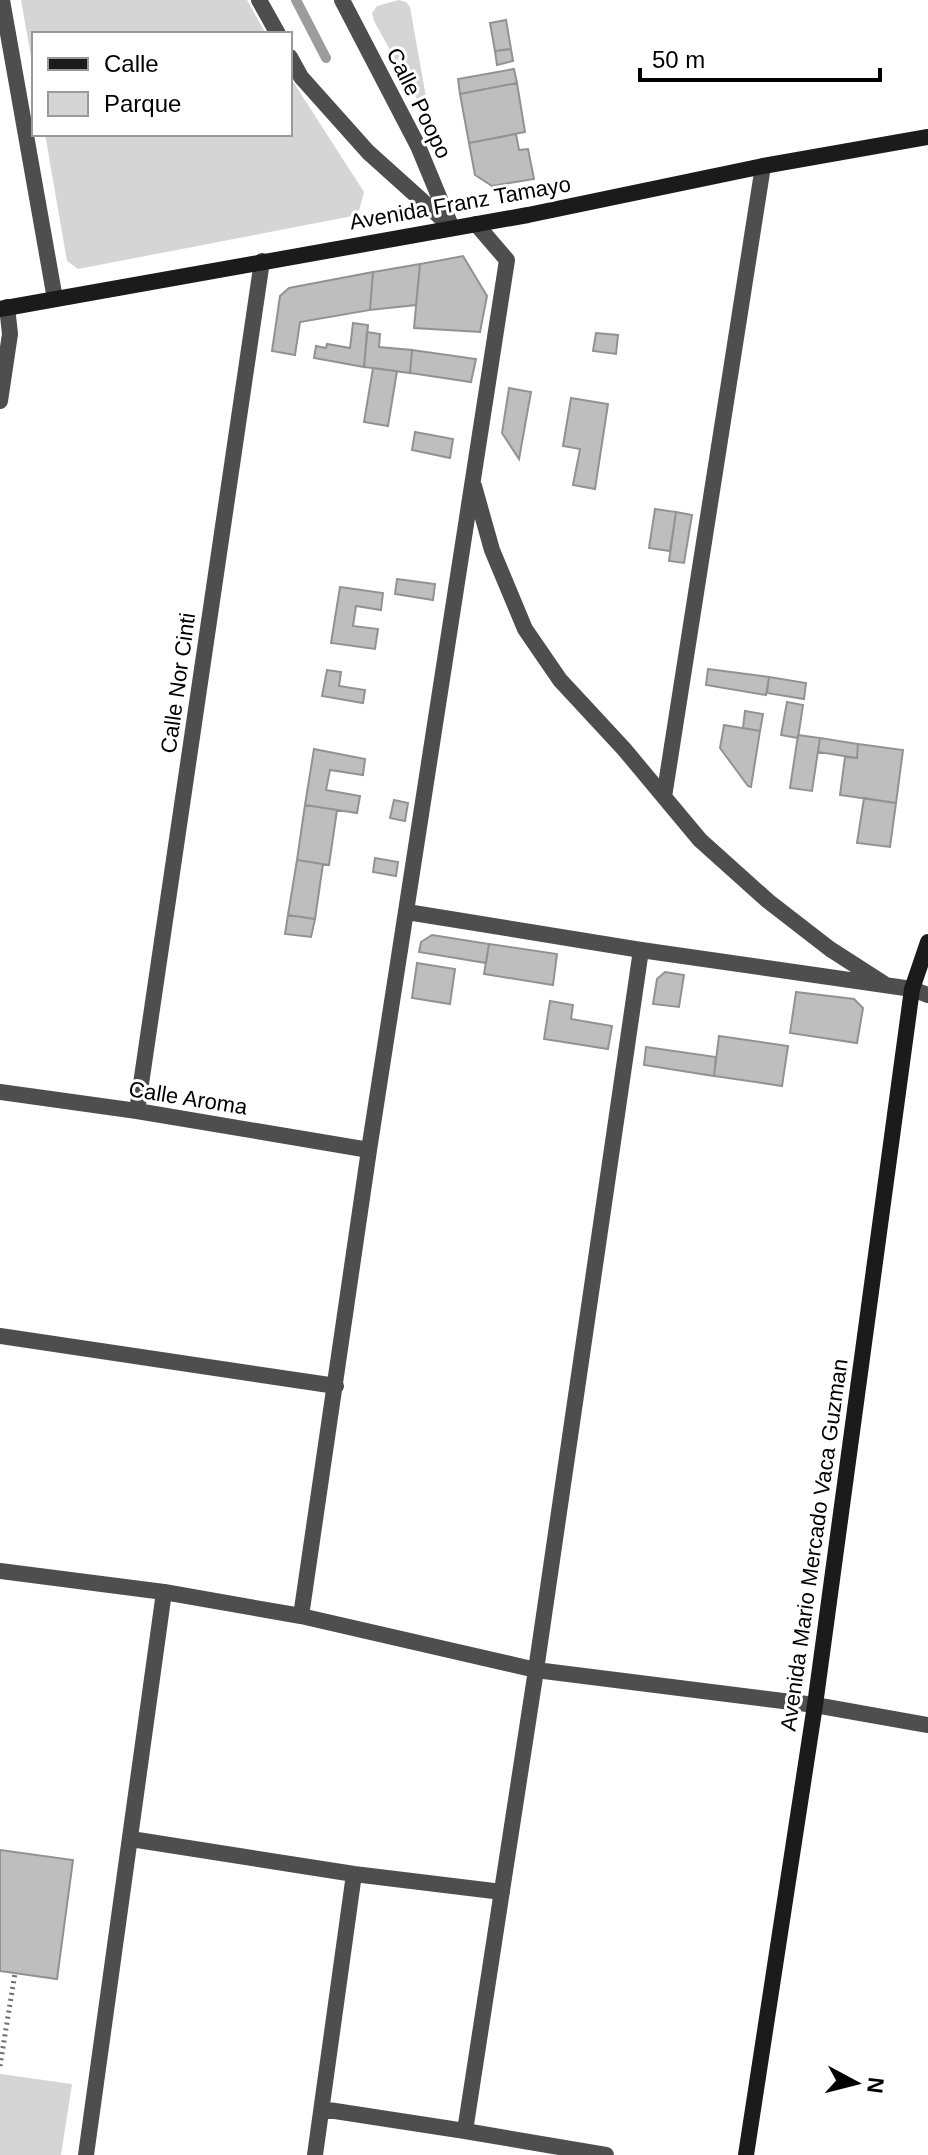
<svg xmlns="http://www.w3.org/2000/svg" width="928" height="2155" font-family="Helvetica,sans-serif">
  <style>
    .green { fill: #d5d5d5 }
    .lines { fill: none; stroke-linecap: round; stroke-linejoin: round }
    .stream { stroke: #9c9c9c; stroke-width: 10 }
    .building { fill: #bebebe; stroke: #929292; stroke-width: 2 }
    .path { stroke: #707070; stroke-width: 5; stroke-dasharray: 2 4; stroke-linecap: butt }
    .street { stroke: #4e4e4e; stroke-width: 16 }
    .secondary { stroke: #1b1b1b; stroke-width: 16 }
    .labels { text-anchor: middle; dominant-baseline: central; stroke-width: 6; stroke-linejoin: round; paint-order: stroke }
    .street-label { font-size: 22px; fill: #000; stroke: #fff }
  </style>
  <rect width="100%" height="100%" fill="#fff"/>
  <!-- green -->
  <path class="green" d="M 21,0 L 247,0 L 266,34 L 34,34 L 34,73 Z
    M 399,0 L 406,2 L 410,7 L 426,97 L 423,100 L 417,99 L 374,21 L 372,13 L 377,6 Z
    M 290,77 L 364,192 L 358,215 L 78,269 L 67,261 L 45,134 L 290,134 Z
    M 0,2074 L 72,2084 L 61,2155 L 0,2155 Z"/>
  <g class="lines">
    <!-- stream -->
    <path class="stream" d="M 296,0 L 326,58"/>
  </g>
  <!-- building -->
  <path class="building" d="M 506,20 L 511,49 L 495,51 L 490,23 Z
    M 511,49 L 513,61 L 497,65 L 495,51 Z
    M 514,69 L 517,83 L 460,94 L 458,79 Z
    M 517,83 L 525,132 L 469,143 L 460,94 Z
    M 516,134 L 519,150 L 528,149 L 534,179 L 492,186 L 475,175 L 469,143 Z
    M 463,256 L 487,296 L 480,332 L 414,328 L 420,264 Z
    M 420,264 L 416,305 L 370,310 L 373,272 Z
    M 373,272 L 370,310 L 300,322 L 295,355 L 272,351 L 280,296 L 289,288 Z
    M 353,323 L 368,325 L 364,367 L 314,358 L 316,346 L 326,348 L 327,344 L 350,348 Z
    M 367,332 L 380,334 L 379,347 L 412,350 L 410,373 L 364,367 Z
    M 596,333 L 618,335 L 616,354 L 593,351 Z
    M 412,350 L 476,359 L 471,382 L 410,373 Z
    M 373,368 L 397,371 L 388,426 L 364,422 Z
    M 509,388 L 531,392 L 519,459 L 502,433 Z
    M 571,398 L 608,404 L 595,489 L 573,485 L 580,449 L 563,446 Z
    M 415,432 L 453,439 L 450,458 L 412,450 Z
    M 655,509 L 676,512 L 670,551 L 649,548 Z
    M 676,512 L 692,515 L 684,563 L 669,561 Z
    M 397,579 L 435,584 L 433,600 L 395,594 Z
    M 340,587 L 383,593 L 381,610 L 356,606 L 353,626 L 378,629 L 375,649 L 331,643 Z
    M 708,669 L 769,677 L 766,695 L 706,685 Z
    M 327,670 L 341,672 L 339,686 L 365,690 L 363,703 L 322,696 Z
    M 769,677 L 806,683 L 804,699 L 767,693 Z
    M 787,702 L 803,705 L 798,738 L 781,735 Z
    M 745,711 L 763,714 L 760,731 L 743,728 Z
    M 724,725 L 760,731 L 751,787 L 748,786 L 720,748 Z
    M 798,735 L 820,738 L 812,791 L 790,788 Z
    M 820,738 L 858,744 L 857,758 L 818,752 Z
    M 858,744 L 903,750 L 896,803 L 840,795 L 845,757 L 857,758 Z
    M 314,749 L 365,759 L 363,775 L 330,770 L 326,790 L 360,796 L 357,813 L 305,805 Z
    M 864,798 L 896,803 L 890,847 L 857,843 Z
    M 394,800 L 408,803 L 405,821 L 390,818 Z
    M 305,805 L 337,810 L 329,865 L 297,860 Z
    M 375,858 L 398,862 L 396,876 L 373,872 Z
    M 297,860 L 323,864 L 315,919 L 288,915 Z
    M 288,915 L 315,919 L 311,937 L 285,934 Z
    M 432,935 L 489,944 L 486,963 L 419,952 L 421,942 Z
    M 489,944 L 557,954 L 553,985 L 484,974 Z
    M 417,963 L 455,969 L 450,1004 L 412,998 Z
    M 665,972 L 684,975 L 679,1007 L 653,1004 L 657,979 Z
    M 796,992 L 854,999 L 863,1008 L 857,1043 L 790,1033 Z
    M 550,1001 L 573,1005 L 571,1019 L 612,1026 L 608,1049 L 544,1039 Z
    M 719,1036 L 788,1046 L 782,1086 L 714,1076 Z
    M 646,1047 L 716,1057 L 714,1076 L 644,1065 Z
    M 0,1850 L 73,1860 L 57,1979 L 0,1971 Z"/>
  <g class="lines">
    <!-- path -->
    <path class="path" d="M 0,2066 L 15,1973"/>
    <!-- street -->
    <path class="street" d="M 2,0 L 55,299
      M 259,0 L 278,34
      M 342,0 L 418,146 L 452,228
      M 290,57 L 301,77 L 368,152 L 448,224
      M 0,401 L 10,334 L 7,307
      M 474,486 L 492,550 L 525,629 L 560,680 L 624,749 L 700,840 L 768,901 L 830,949 L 886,985
      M 664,797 L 763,166
      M 407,912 L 641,950 L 912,989 L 928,995
      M 0,1092 L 137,1111 L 369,1150
      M 137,1111 L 262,261
      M 0,1336 L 336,1386
      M 0,1571 L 164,1592 L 301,1616 L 536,1670 L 815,1705 L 928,1725
      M 301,1616 L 369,1150 L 507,260 L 476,224
      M 131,1839 L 354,1874 L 502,1892
      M 322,2109 L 465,2131 L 536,1670 L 641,950
      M 465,2131 L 606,2155
      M 86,2155 L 164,1592
      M 315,2155 L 354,1874"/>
    <!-- secondary -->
    <path class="secondary" d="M 0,309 L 528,215 L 763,166 L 928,137
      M 746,2155 L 815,1705 L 912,989 L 928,942"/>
  </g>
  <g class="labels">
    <!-- street labels -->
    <g class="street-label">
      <text transform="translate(419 103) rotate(64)">Calle Poopo</text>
      <text transform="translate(460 203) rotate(-10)">Avenida Franz Tamayo</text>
      <text transform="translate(178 683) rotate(-82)">Calle Nor Cinti</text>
      <text transform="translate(188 1098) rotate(9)">Calle Aroma</text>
      <text transform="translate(814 1545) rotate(-82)">Avenida Mario Mercado Vaca Guzman</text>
    </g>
  </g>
  <!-- legend -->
  <rect x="32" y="32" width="260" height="104" fill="#ffffff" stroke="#999999" stroke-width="2"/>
  <rect x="48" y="58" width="40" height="12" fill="#1b1b1b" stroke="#999999" stroke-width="2"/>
  <text x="104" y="72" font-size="24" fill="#000000">Calle</text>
  <rect x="48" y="92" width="40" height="24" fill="#d5d5d5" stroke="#999999" stroke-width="2"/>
  <text x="104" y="112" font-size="24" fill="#000000">Parque</text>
  <!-- north arrow -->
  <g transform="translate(856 2083) rotate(97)" stroke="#ffffff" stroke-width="6" paint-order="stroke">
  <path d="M0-6L14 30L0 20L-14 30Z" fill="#000000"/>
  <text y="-12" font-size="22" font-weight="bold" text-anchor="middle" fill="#000000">N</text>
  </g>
  <!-- scale -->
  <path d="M640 68v12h240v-12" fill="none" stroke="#000000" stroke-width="4"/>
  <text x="652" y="68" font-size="24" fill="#000000" stroke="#ffffff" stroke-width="6" paint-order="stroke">50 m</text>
</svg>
